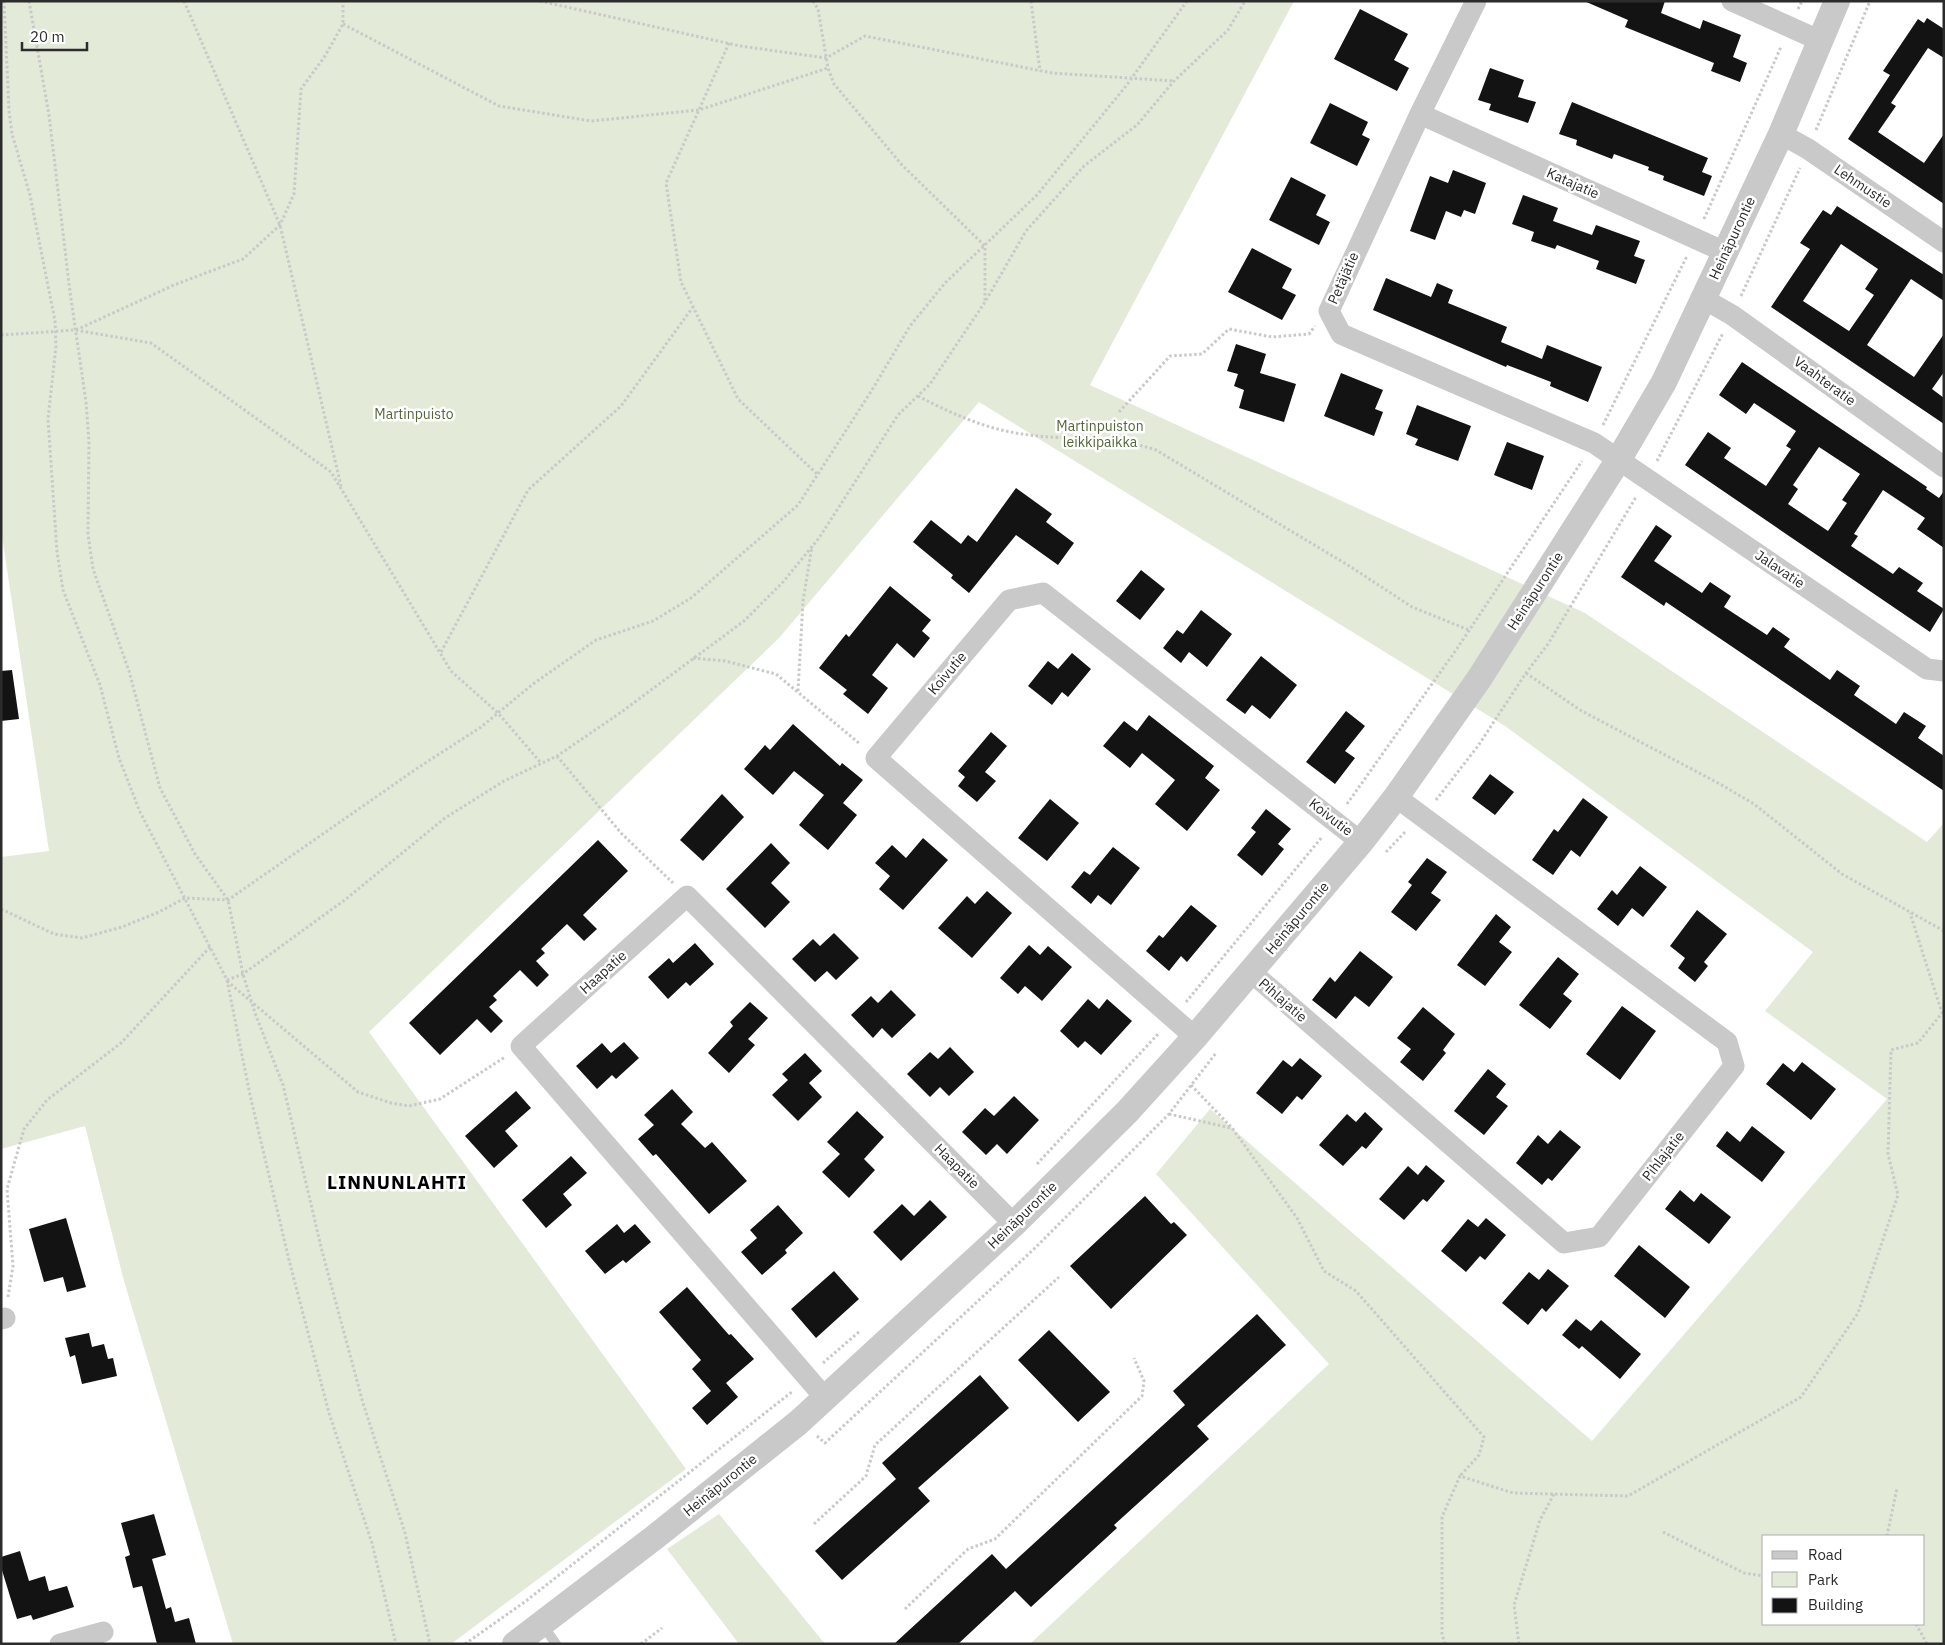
<svg xmlns="http://www.w3.org/2000/svg" width="1945" height="1645" font-family="'IBM Plex Sans',sans-serif">
  <style>
    .green { fill: #e3ead8; fill-rule: evenodd }
    .building { fill: #131313; fill-rule: evenodd }
    .lines { fill: none; stroke-linecap: round; stroke-linejoin: round }
    .path { stroke: #c9c9c9; stroke-width: 3; stroke-dasharray: 2.5 2.5; stroke-linecap: butt }
    .service { stroke: #c9c9c9; stroke-width: 10 }
    .minor { stroke: #c9c9c9; stroke-width: 21 }
    .tertiary { stroke: #c9c9c9; stroke-width: 26 }
    .labels { text-anchor: middle; dominant-baseline: central; stroke-width: 5; stroke-linejoin: round; paint-order: stroke }
    .street-label { font-size: 14px; fill: #2c2c2c; stroke: #fff }
    .park-label { font-size: 14px; fill: #526739; stroke: #fff }
    .district-label { font-size: 19px; font-weight: bold; letter-spacing: 1px; fill: #000; stroke: #fff }
  </style>
  <rect width="100%" height="100%" fill="#fff"/>
  <!-- green -->
  <path class="green" d="M 1,1 L 1294,1 L 1090,385 L 1585,613 L 1927,842 L 1944,823 L 1944,1644 L 1030,1644 L 1329,1364 L 1156,1174 L 1210,1109 L 1592,1441 L 1887,1099 L 1765,1011 L 1813,952 L 1505,726 L 979,402 L 779,638 L 369,1032 L 686,1469 L 451,1644 L 233,1644 L 124,1281 L 85,1126 L 1,1149 L 1,857 L 49,851 L 1,529 ZM 1764,1536 L 1924,1536 L 1924,1624 L 1764,1624 Z
    M 719,1514 L 825,1644 L 739,1644 L 667,1549 Z"/>
  <!-- building -->
  <path class="building" d="M 1584,1 L 1665,1 L 1661,13 L 1700,29 L 1703,20 L 1741,35 L 1733,57 L 1747,63 L 1740,82 L 1711,71 L 1714,63 L 1625,27 L 1628,20 Z
    M 1360,9 L 1408,34 L 1394,60 L 1409,68 L 1397,91 L 1334,59 Z
    M 1927,18 L 1944,29 L 1944,58 L 1928,48 L 1891,103 L 1896,106 L 1878,132 L 1924,163 L 1944,134 L 1944,204 L 1848,139 L 1890,75 L 1883,71 L 1918,19 L 1924,23 Z
    M 1490,68 L 1524,80 L 1518,97 L 1536,102 L 1528,123 L 1489,110 L 1491,104 L 1478,100 Z
    M 1572,102 L 1708,158 L 1702,172 L 1712,176 L 1704,196 L 1663,180 L 1664,176 L 1648,170 L 1649,167 L 1614,154 L 1612,159 L 1576,145 L 1577,140 L 1559,134 Z
    M 1330,103 L 1368,122 L 1362,135 L 1370,139 L 1357,166 L 1310,143 Z
    M 1453,170 L 1486,183 L 1475,214 L 1464,210 L 1461,217 L 1446,211 L 1435,240 L 1410,231 L 1430,176 L 1448,183 Z
    M 1291,177 L 1326,195 L 1316,215 L 1330,222 L 1319,245 L 1269,220 Z
    M 1523,195 L 1558,208 L 1553,221 L 1592,235 L 1596,225 L 1640,241 L 1634,256 L 1645,260 L 1636,284 L 1596,269 L 1599,261 L 1557,245 L 1555,249 L 1531,241 L 1534,232 L 1512,224 Z
    M 1837,206 L 1944,275 L 1944,301 L 1911,279 L 1867,345 L 1914,377 L 1944,334 L 1944,372 L 1932,389 L 1944,398 L 1944,424 L 1771,307 L 1810,249 L 1800,243 L 1823,210 L 1831,215 ZM 1841,244 L 1878,269 L 1865,289 L 1874,295 L 1849,331 L 1803,301 Z
    M 1252,248 L 1292,269 L 1282,288 L 1296,295 L 1282,320 L 1228,292 Z
    M 1386,278 L 1431,297 L 1437,283 L 1453,290 L 1448,303 L 1507,327 L 1501,342 L 1542,359 L 1547,345 L 1602,367 L 1588,402 L 1550,386 L 1551,382 L 1507,365 L 1506,367 L 1373,310 Z
    M 1236,344 L 1266,354 L 1260,373 L 1296,384 L 1284,422 L 1239,408 L 1244,390 L 1234,386 L 1238,374 L 1227,371 Z
    M 1742,362 L 1927,487 L 1926,489 L 1939,498 L 1944,491 L 1944,548 L 1917,529 L 1925,518 L 1883,490 L 1854,534 L 1858,536 L 1851,546 L 1893,574 L 1899,567 L 1923,583 L 1917,591 L 1944,609 L 1930,632 L 1685,465 L 1708,432 L 1731,448 L 1724,458 L 1766,486 L 1791,449 L 1786,446 L 1796,431 L 1754,403 L 1746,414 L 1719,395 ZM 1819,447 L 1860,474 L 1842,500 L 1847,503 L 1828,531 L 1788,504 L 1798,489 L 1793,485 Z
    M 1341,373 L 1383,390 L 1375,409 L 1383,412 L 1374,436 L 1324,416 Z
    M 1417,405 L 1471,426 L 1458,461 L 1415,445 L 1418,439 L 1406,434 Z
    M 1507,442 L 1544,456 L 1532,490 L 1494,475 Z
    M 1016,488 L 1052,514 L 1046,522 L 1074,543 L 1058,565 L 1016,535 L 969,593 L 951,578 L 953,575 L 913,542 L 931,520 L 961,544 L 968,535 L 977,542 Z
    M 1656,525 L 1672,536 L 1654,561 L 1702,593 L 1710,582 L 1731,596 L 1724,607 L 1767,635 L 1773,627 L 1790,639 L 1784,647 L 1830,680 L 1837,670 L 1860,686 L 1854,695 L 1896,724 L 1904,712 L 1926,726 L 1918,738 L 1944,756 L 1944,791 L 1737,650 L 1666,602 L 1664,606 L 1621,577 Z
    M 1141,570 L 1165,589 L 1140,620 L 1116,601 Z
    M 890,586 L 931,620 L 922,631 L 930,638 L 914,658 L 897,643 L 872,675 L 888,688 L 868,714 L 843,694 L 847,690 L 819,668 L 846,634 L 849,637 Z
    M 1201,610 L 1232,634 L 1207,667 L 1189,652 L 1181,663 L 1163,648 L 1177,630 L 1183,634 Z
    M 1072,653 L 1091,669 L 1068,697 L 1062,692 L 1052,705 L 1028,686 L 1048,661 L 1058,669 Z
    M 1261,656 L 1297,685 L 1270,719 L 1252,705 L 1245,714 L 1226,700 Z
    M 12,670 L 19,719 L 1,721 L 1,671 Z
    M 1346,711 L 1365,726 L 1345,751 L 1355,758 L 1335,784 L 1306,762 Z
    M 1149,715 L 1214,766 L 1205,778 L 1220,790 L 1187,831 L 1155,804 L 1175,780 L 1142,753 L 1130,768 L 1103,746 L 1124,721 L 1137,731 Z
    M 793,724 L 840,766 L 842,763 L 863,780 L 843,803 L 857,815 L 828,850 L 799,825 L 824,795 L 794,771 L 773,795 L 744,769 L 765,745 L 770,750 Z
    M 991,732 L 1007,746 L 985,772 L 996,781 L 977,802 L 958,786 L 965,777 L 958,771 Z
    M 1490,774 L 1514,792 L 1495,815 L 1472,798 Z
    M 722,794 L 744,817 L 703,861 L 680,840 Z
    M 1583,798 L 1608,817 L 1580,857 L 1571,850 L 1553,875 L 1532,860 L 1554,829 L 1558,832 Z
    M 1050,799 L 1079,823 L 1047,861 L 1018,838 Z
    M 1266,809 L 1291,829 L 1278,844 L 1284,849 L 1262,876 L 1237,855 L 1256,832 L 1251,828 Z
    M 923,838 L 948,860 L 903,910 L 879,889 L 890,876 L 875,863 L 892,845 L 906,858 Z
    M 598,840 L 628,871 L 583,915 L 597,929 L 584,941 L 567,924 L 541,949 L 545,953 L 536,961 L 549,975 L 537,987 L 520,970 L 493,996 L 497,1000 L 489,1007 L 503,1021 L 491,1033 L 477,1019 L 440,1055 L 409,1023 Z
    M 771,843 L 790,863 L 771,883 L 790,902 L 765,928 L 726,889 Z
    M 1113,847 L 1140,868 L 1111,905 L 1098,895 L 1091,904 L 1071,887 L 1084,871 L 1090,875 Z
    M 1427,858 L 1447,872 L 1431,893 L 1441,900 L 1416,931 L 1391,912 L 1412,885 L 1408,882 Z
    M 1640,866 L 1667,887 L 1643,917 L 1632,908 L 1618,926 L 1597,909 L 1612,890 L 1617,895 Z
    M 987,891 L 1012,913 L 972,958 L 938,928 L 967,896 L 975,904 Z
    M 1191,905 L 1217,926 L 1187,962 L 1181,956 L 1169,971 L 1146,951 L 1159,935 L 1163,938 Z
    M 1697,910 L 1727,934 L 1704,962 L 1708,966 L 1695,982 L 1678,968 L 1685,958 L 1670,946 Z
    M 1496,914 L 1511,927 L 1499,942 L 1512,952 L 1485,986 L 1457,965 Z
    M 834,933 L 859,958 L 836,980 L 827,971 L 815,982 L 792,959 L 813,939 L 820,946 Z
    M 695,943 L 714,964 L 690,986 L 686,982 L 668,999 L 648,977 L 669,958 L 673,963 Z
    M 1029,945 L 1040,955 L 1048,946 L 1072,967 L 1042,1001 L 1025,986 L 1018,994 L 1000,978 Z
    M 1360,951 L 1393,977 L 1369,1007 L 1355,996 L 1336,1019 L 1312,1000 L 1330,977 L 1335,982 Z
    M 1558,957 L 1579,974 L 1563,994 L 1572,1001 L 1550,1029 L 1519,1005 Z
    M 891,990 L 916,1015 L 892,1038 L 882,1028 L 873,1038 L 851,1015 L 871,996 L 878,1003 Z
    M 1088,999 L 1099,1009 L 1107,999 L 1132,1021 L 1101,1055 L 1085,1041 L 1078,1048 L 1060,1031 Z
    M 750,1002 L 768,1018 L 748,1039 L 755,1045 L 729,1073 L 708,1053 L 733,1026 L 730,1022 Z
    M 1622,1006 L 1656,1031 L 1620,1080 L 1586,1054 Z
    M 1423,1007 L 1455,1034 L 1443,1050 L 1446,1053 L 1423,1081 L 1400,1062 L 1411,1049 L 1397,1038 Z
    M 624,1042 L 639,1058 L 616,1079 L 612,1075 L 597,1089 L 576,1066 L 602,1043 L 611,1053 Z
    M 950,1047 L 974,1072 L 949,1096 L 940,1087 L 930,1097 L 907,1074 L 930,1052 L 938,1059 Z
    M 805,1053 L 822,1071 L 809,1083 L 822,1097 L 798,1121 L 772,1095 L 788,1080 L 782,1074 Z
    M 1300,1058 L 1322,1076 L 1302,1100 L 1297,1096 L 1282,1114 L 1256,1093 L 1283,1060 L 1292,1067 Z
    M 1802,1062 L 1836,1089 L 1811,1120 L 1766,1084 L 1783,1063 L 1794,1072 Z
    M 1488,1069 L 1506,1084 L 1496,1097 L 1508,1106 L 1484,1135 L 1454,1111 Z
    M 672,1089 L 693,1112 L 681,1124 L 705,1148 L 712,1142 L 747,1181 L 709,1214 L 656,1154 L 653,1156 L 638,1139 L 654,1125 L 644,1115 Z
    M 516,1091 L 531,1108 L 505,1131 L 518,1146 L 494,1168 L 465,1136 Z
    M 1014,1096 L 1039,1120 L 1007,1154 L 997,1144 L 986,1155 L 962,1132 L 985,1108 L 994,1116 Z
    M 857,1111 L 884,1137 L 864,1159 L 875,1170 L 849,1198 L 822,1172 L 840,1154 L 827,1142 Z
    M 1365,1112 L 1383,1129 L 1366,1149 L 1362,1146 L 1343,1166 L 1319,1145 L 1347,1114 L 1356,1122 Z
    M 1752,1126 L 1785,1152 L 1762,1182 L 1716,1146 L 1727,1131 L 1740,1142 Z
    M 1560,1130 L 1581,1147 L 1552,1181 L 1548,1178 L 1542,1185 L 1516,1163 L 1538,1135 L 1548,1144 Z
    M 571,1156 L 587,1173 L 563,1194 L 572,1205 L 546,1228 L 522,1200 Z
    M 1426,1165 L 1445,1181 L 1427,1202 L 1423,1199 L 1404,1220 L 1379,1199 L 1408,1166 L 1418,1175 Z
    M 1680,1190 L 1694,1202 L 1701,1193 L 1731,1217 L 1709,1244 L 1665,1209 Z
    M 1145,1196 L 1171,1224 L 1174,1222 L 1187,1235 L 1111,1309 L 1070,1266 Z
    M 930,1200 L 947,1217 L 901,1261 L 873,1232 L 902,1204 L 914,1216 Z
    M 778,1205 L 803,1233 L 785,1250 L 787,1253 L 762,1275 L 741,1252 L 757,1238 L 750,1230 Z
    M 66,1218 L 86,1287 L 67,1292 L 63,1277 L 44,1282 L 29,1229 Z
    M 1486,1218 L 1506,1235 L 1485,1260 L 1480,1256 L 1466,1272 L 1441,1251 L 1468,1219 L 1478,1227 Z
    M 617,1224 L 624,1233 L 635,1224 L 651,1242 L 626,1263 L 623,1260 L 605,1274 L 585,1251 Z
    M 1639,1245 L 1690,1287 L 1665,1318 L 1614,1276 Z
    M 1548,1269 L 1569,1286 L 1546,1312 L 1542,1308 L 1528,1325 L 1502,1303 L 1529,1272 L 1539,1280 Z
    M 834,1271 L 859,1299 L 816,1338 L 791,1309 Z
    M 687,1287 L 729,1335 L 731,1334 L 754,1359 L 726,1383 L 738,1397 L 707,1425 L 692,1408 L 711,1391 L 692,1369 L 701,1360 L 659,1312 Z
    M 1257,1314 L 1286,1345 L 1197,1426 L 1209,1439 L 1114,1525 L 1117,1528 L 1031,1607 L 1015,1591 L 958,1644 L 894,1644 L 992,1554 L 1006,1569 L 1185,1405 L 1173,1391 Z
    M 1576,1319 L 1591,1331 L 1601,1320 L 1641,1354 L 1620,1379 L 1582,1346 L 1579,1349 L 1562,1335 Z
    M 1049,1330 L 1110,1392 L 1078,1422 L 1018,1360 Z
    M 89,1333 L 92,1347 L 104,1344 L 108,1359 L 113,1358 L 117,1376 L 82,1384 L 75,1355 L 70,1357 L 65,1338 Z
    M 980,1375 L 1009,1408 L 918,1488 L 930,1501 L 842,1580 L 815,1551 L 896,1479 L 882,1463 Z
    M 154,1514 L 166,1555 L 152,1559 L 166,1609 L 171,1607 L 175,1622 L 189,1618 L 196,1644 L 157,1644 L 142,1586 L 133,1588 L 125,1557 L 130,1555 L 121,1523 Z
    M 20,1551 L 29,1581 L 45,1576 L 49,1591 L 67,1586 L 74,1607 L 33,1620 L 31,1615 L 17,1619 L 1,1567 L 1,1557 Z"/>
  <g class="lines">
    <!-- path -->
    <path class="path" d="M 4,1 L 9,111 L 12,134 L 30,195 L 55,321 L 56,346 L 48,419 L 57,552 L 63,590 L 100,685 L 119,758 L 140,812 L 227,980 L 250,1095 L 289,1260 L 329,1413 L 372,1543 L 396,1644
      M 29,1 L 49,115 L 70,292 L 86,402 L 89,441 L 88,534 L 93,569 L 129,671 L 160,788 L 195,854 L 228,900 L 243,974 L 255,1013 L 283,1085 L 322,1251 L 363,1403 L 405,1533 L 430,1644
      M 184,1 L 280,225 L 341,486
      M 540,1 L 740,46 L 826,58 L 865,36 L 1052,73 L 1174,81
      M 813,1 L 818,9 L 828,68 L 834,84 L 902,165 L 985,246 L 985,301
      M 1031,1 L 1040,71
      M 1798,9 L 1802,1
      M 343,24 L 499,106 L 591,121 L 699,110 L 828,68
      M 729,43 L 666,183 L 681,282 L 738,399 L 818,475
      M 1816,130 L 1870,1
      M 1704,219 L 1781,47
      M 1741,296 L 1800,168
      M 76,330 L 174,285 L 243,259 L 280,225 L 294,194 L 301,89 L 325,56 L 343,24 L 343,1
      M 1,335 L 75,330 L 151,343 L 331,472 L 451,671 L 498,713 L 541,763
      M 918,396 C 950,413 986,429 1022,434 C 1067,441 1113,435 1156,450 L 1351,567 L 1412,607 L 1469,630
      M 1119,412 L 1170,356 L 1202,354 L 1229,329 L 1272,337 L 1309,334 L 1315,326
      M 1603,425 L 1687,256
      M 1657,461 L 1723,333
      M 441,652 L 528,490 L 621,406 L 693,307
      M 693,658 L 725,661 L 776,674 L 860,744
      M 1526,673 L 1580,710 L 1720,784 L 1754,804 L 1842,874 L 1944,931
      M 798,691 L 803,601 L 812,546
      M 557,756 L 621,833 L 673,883
      M 1436,800 L 1478,746 L 1526,673 L 1548,644 L 1636,497
      M 1347,804 L 1456,650 L 1582,461
      M 1386,852 L 1406,831
      M 1,909 L 54,934 L 82,938 L 122,927 L 159,912 L 185,898 L 228,900 L 419,767 L 481,727 L 533,684 L 596,640 L 653,621 L 691,598 L 798,505 L 872,390 L 910,326 L 945,283 L 1037,195 L 1126,86 L 1187,1
      M 227,980 L 243,974 L 346,899 L 445,818 L 504,781 L 557,756 L 620,713 L 744,621 L 783,582 L 819,538 L 898,415 L 930,384 L 985,302 L 1026,231 L 1084,166 L 1137,125 L 1174,81 L 1228,30 L 1245,1
      M 227,981 L 358,1092 L 391,1103 L 409,1106 L 440,1099 L 505,1057
      M 1186,1002 L 1322,837
      M 1191,1085 L 1232,1128 L 1297,1218 L 1324,1271 L 1356,1291 L 1484,1437 L 1479,1455 L 1460,1476
      M 1169,1114 L 1231,1128
      M 1037,1164 L 1159,1033
      M 8,1297 L 13,1266 L 7,1189 L 24,1129 L 47,1100 L 121,1043 L 210,947
      M 823,1363 L 860,1331
      M 817,1436 L 825,1443 L 1034,1249 L 1169,1114 L 1216,1053
      M 814,1524 L 866,1476 L 875,1445 L 1059,1277
      M 1663,1532 L 1744,1573 L 1764,1576
      M 1887,1536 L 1897,1488
      M 905,1609 L 968,1549 L 995,1539 L 1142,1396 L 1144,1381 L 1134,1358
      M 1916,1624 L 1927,1644
      M 465,1644 L 526,1601 L 793,1391
      M 641,1644 L 662,1628
      M 1445,1644 L 1442,1634 L 1442,1517 L 1460,1476 L 1513,1493 L 1628,1496 L 1801,1397 L 1858,1313 L 1898,1195 L 1888,1154 L 1891,1050 L 1918,1043 L 1942,1013 L 1910,913
      M 1519,1644 L 1514,1605 L 1540,1520 L 1554,1494"/>
    <!-- service -->
    <path class="service" d="M 542,1624 L 556,1644"/>
    <!-- minor -->
    <path class="minor" d="M 1476,1 L 1420,114 L 1329,311 L 1341,334 L 1594,443 L 1927,669 L 1944,671
      M 1732,1 L 1821,41
      M 1420,114 L 1725,252
      M 1781,134 L 1808,149 L 1944,242
      M 1704,299 L 1732,315 L 1944,467
      M 1251,972 L 1564,1243 L 1599,1237 L 1734,1066 L 1727,1042 L 1396,797
      M 1195,1037 L 876,758 L 1009,600 L 1043,593 L 1361,842
      M 1,1319 L 5,1318
      M 826,1399 L 521,1046 L 687,896 L 1014,1224
      M 60,1644 L 103,1632"/>
    <!-- tertiary -->
    <path class="tertiary" d="M 515,1644 L 655,1537 L 799,1422 L 1014,1224 L 1127,1112 L 1195,1037 L 1361,842 L 1396,797 L 1479,679 L 1619,459 L 1664,382 L 1781,134 L 1837,1"/>
  </g>
  <g class="labels">
    <!-- street labels -->
    <g class="street-label">
      <text transform="translate(1573 183) rotate(24)">Katajatie</text>
      <text transform="translate(1863 186) rotate(34)">Lehmustie</text>
      <text transform="translate(1732 238) rotate(-65)">Heinäpurontie</text>
      <text transform="translate(1343 278) rotate(-66)">Petäjätie</text>
      <text transform="translate(1825 381) rotate(36)">Vaahteratie</text>
      <text transform="translate(1780 569) rotate(34)">Jalavatie</text>
      <text transform="translate(1535 591) rotate(-57)">Heinäpurontie</text>
      <text transform="translate(947 673) rotate(-50)">Koivutie</text>
      <text transform="translate(1331 817) rotate(38)">Koivutie</text>
      <text transform="translate(1297 918) rotate(-50)">Heinäpurontie</text>
      <text transform="translate(603 972) rotate(-42)">Haapatie</text>
      <text transform="translate(1283 1000) rotate(41)">Pihlajatie</text>
      <text transform="translate(1663 1156) rotate(-52)">Pihlajatie</text>
      <text transform="translate(957 1166) rotate(45)">Haapatie</text>
      <text transform="translate(1022 1215) rotate(-44)">Heinäpurontie</text>
      <text transform="translate(720 1485) rotate(-39)">Heinäpurontie</text>
    </g>
    <!-- park labels -->
    <g class="park-label">
      <text x="414" y="414">Martinpuisto</text>
      <text x="1100" y="426">Martinpuiston<tspan x="1100" dy="16">leikkipaikka</tspan></text>
    </g>
    <!-- district labels -->
    <g class="district-label">
      <text x="397" y="1182">LINNUNLAHTI</text>
    </g>
  </g>
  <!-- border -->
  <rect width="1945" height="1645" fill="none" stroke="#2c2c2c" stroke-width="5"/>
  <!-- legend -->
  <rect x="1762" y="1535" width="162" height="90" fill="#ffffff" stroke="#ababab"/>
  <rect x="1772" y="1551" width="25" height="8" fill="#c9c9c9" stroke="#ababab"/>
  <text x="1808" y="1560" font-size="15" fill="#2c2c2c">Road</text>
  <rect x="1772" y="1572" width="25" height="15" fill="#e3ead8" stroke="#ababab"/>
  <text x="1808" y="1585" font-size="15" fill="#2c2c2c">Park</text>
  <rect x="1772" y="1598" width="25" height="15" fill="#131313" stroke="#ababab"/>
  <text x="1808" y="1610" font-size="15" fill="#2c2c2c">Building</text>
  <!-- scale -->
  <path d="M22 42v8h65v-8" fill="none" stroke="#2c2c2c" stroke-width="2.5"/>
  <text x="30" y="42" font-size="15" fill="#2c2c2c" stroke="#ffffff" stroke-width="4" paint-order="stroke">20 m</text>
</svg>
